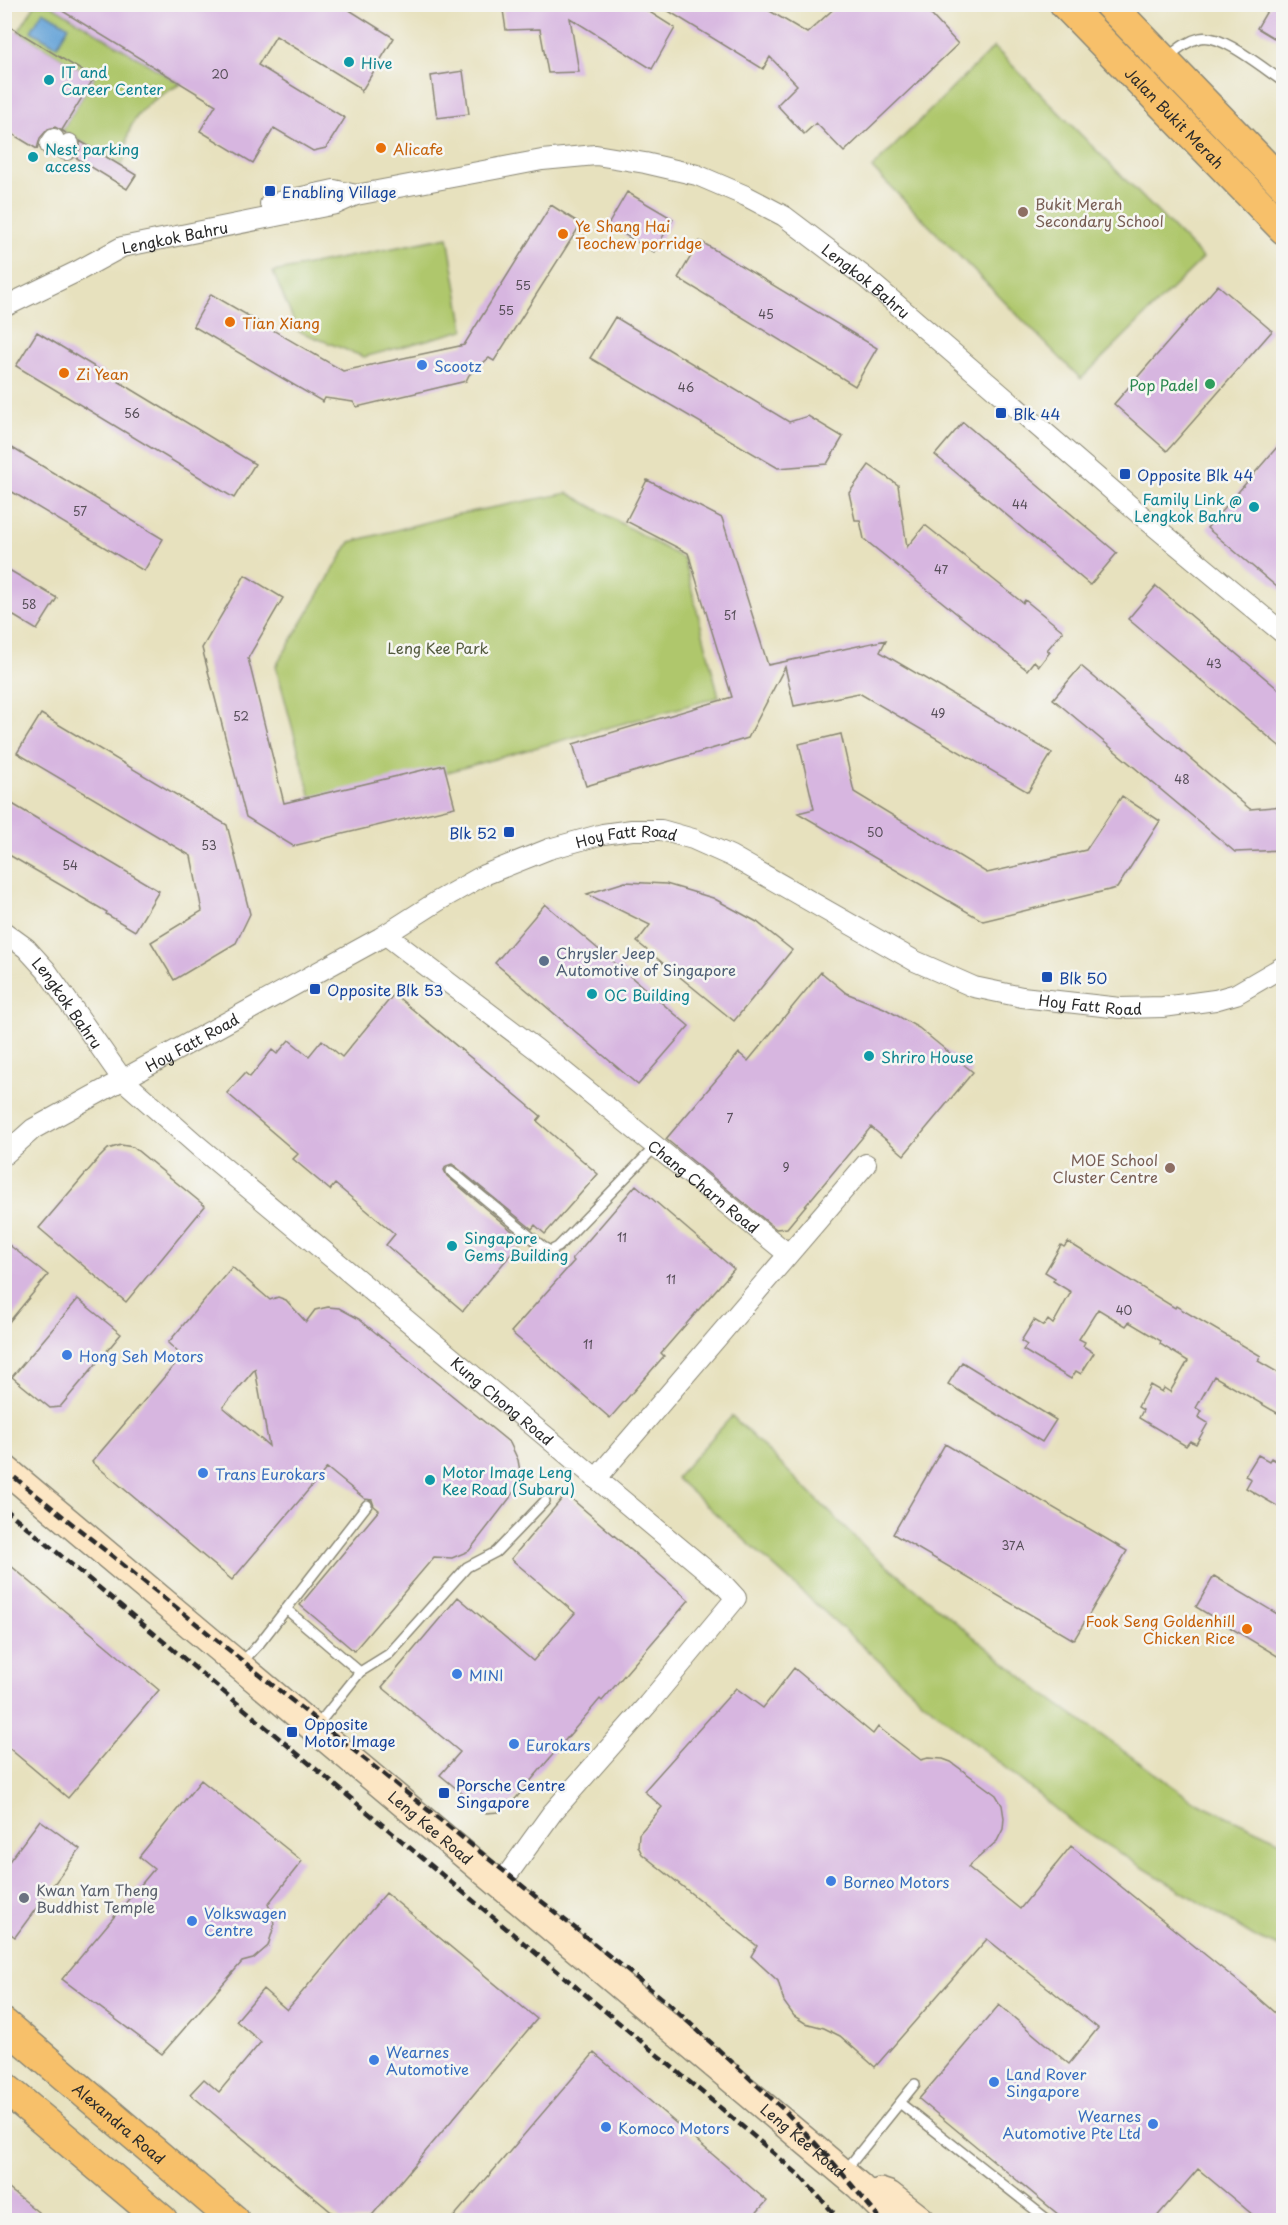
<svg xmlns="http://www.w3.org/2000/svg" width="1288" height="2225" font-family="'Playpen Sans',sans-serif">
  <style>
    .green { fill: #afc76c; stroke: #6d794c; stroke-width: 1.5 }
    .water { fill: #67a4d8; stroke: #496882; stroke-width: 1.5 }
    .building { fill: #d7b6e0; fill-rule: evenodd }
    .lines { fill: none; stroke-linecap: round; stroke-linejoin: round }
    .lane-casing { stroke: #898674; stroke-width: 12 }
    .street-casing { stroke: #898674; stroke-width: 22 }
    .secondary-casing { stroke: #898674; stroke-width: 30 }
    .primary-casing { stroke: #898674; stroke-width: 33 }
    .lane { stroke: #fff; stroke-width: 9 }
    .street { stroke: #fff; stroke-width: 20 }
    .secondary { stroke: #fce6c4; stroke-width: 27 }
    .primary { stroke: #f7c06b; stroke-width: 30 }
    .rail { stroke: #2b2b2b; stroke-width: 4.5; stroke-dasharray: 9 4.5; stroke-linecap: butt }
    .culture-dot { fill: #0f9aa8; stroke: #f6f6f2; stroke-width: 2 }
    .food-dot { fill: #e8710a; stroke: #f6f6f2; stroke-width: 2 }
    .transit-dot { fill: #1a4fb4; stroke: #f6f6f2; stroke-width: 2 }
    .education-dot { fill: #8d6e63; stroke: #f6f6f2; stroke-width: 2 }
    .shop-dot { fill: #3f7fe0; stroke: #f6f6f2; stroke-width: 2 }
    .leisure-dot { fill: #2e9e5b; stroke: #f6f6f2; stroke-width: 2 }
    .service-dot { fill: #5c6f8a; stroke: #f6f6f2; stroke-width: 2 }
    .worship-dot { fill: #6b7280; stroke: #f6f6f2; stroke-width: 2 }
    .labels { text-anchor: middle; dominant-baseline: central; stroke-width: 5; stroke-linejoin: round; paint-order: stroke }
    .number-label { font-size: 12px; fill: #564e58 }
    .culture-label { font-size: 15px; fill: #0d838f; stroke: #f6f6f2; text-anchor: start }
    .street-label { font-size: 15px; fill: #2b2b2b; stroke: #f6f6f2 }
    .food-label { font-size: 15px; fill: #c56008; stroke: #f6f6f2; text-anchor: start }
    .transit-label { font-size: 15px; fill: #164399; stroke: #f6f6f2; text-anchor: start }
    .education-label { font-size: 15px; fill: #785e54; stroke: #f6f6f2; text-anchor: start }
    .shop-label { font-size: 15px; fill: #366cbe; stroke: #f6f6f2; text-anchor: start }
    .leisure-label { font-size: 15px; fill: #27864d; stroke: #f6f6f2; text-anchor: end }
    .park-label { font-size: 15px; fill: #535a3e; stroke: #f6f6f2 }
    .service-label { font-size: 15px; fill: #4e5e75; stroke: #f6f6f2; text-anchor: start }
    .worship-label { font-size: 15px; fill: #5b616d; stroke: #f6f6f2; text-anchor: start }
  </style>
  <rect width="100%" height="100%" fill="#f6f6f2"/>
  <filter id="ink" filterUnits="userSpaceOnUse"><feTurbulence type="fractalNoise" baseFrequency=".0167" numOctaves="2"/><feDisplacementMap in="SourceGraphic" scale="12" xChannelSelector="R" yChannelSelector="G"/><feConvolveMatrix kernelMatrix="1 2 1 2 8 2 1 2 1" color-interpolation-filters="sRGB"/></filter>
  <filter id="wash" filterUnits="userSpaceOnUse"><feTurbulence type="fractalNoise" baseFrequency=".008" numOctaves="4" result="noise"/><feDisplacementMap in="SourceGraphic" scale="24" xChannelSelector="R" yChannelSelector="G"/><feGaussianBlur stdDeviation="1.35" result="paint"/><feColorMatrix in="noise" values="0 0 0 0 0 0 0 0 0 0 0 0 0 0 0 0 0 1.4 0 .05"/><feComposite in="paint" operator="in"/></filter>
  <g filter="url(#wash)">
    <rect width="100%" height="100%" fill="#e7e1be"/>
    <!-- green -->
    <path class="green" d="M 35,5 L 51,5 L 181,84 C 160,94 134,110 128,135 C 125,147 128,155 121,166 L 62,130 L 94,78 L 18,32 Z
      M 994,47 L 1203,258 L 1081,379 L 872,168 Z
      M 448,237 L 464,330 L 364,357 L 298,331 L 273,272 Z
      M 568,493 L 684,559 L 719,697 L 314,809 L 276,666 L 350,542 L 454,515 Z
      M 732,1416 L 870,1552 L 1041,1692 L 1192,1800 L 1283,1842 L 1283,1949 L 1257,1938 L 1079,1828 L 921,1699 L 676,1478 Z"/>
    <!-- water -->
    <path class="water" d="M 43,11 L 69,26 L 57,46 L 31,31 Z"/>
    <g id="blocks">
      <!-- building -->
      <path class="building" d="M 51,4 L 340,4 L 394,38 L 361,92 L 359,87 L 276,36 L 258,65 L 345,118 L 326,148 L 313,151 L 274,128 L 253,163 L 200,131 L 216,105 Z
        M 515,4 L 637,4 L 675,28 L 652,69 L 570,18 L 579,72 L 548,73 L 540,29 L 506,30 L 503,10 Z
        M 657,4 L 758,4 L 807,33 L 839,4 L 921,4 L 958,44 L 844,152 L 816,123 L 804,134 L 777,105 L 797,85 L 770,57 L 763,69 Z
        M 1271,4 L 1284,4 L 1284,44 L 1257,28 Z
        M 4,23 L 94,78 L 62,130 L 66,133 L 55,127 L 48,129 L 40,138 L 37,149 L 4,129 Z
        M 463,71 L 469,114 L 437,118 L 431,76 Z
        M 80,141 L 136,175 L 127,189 L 75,157 L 80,149 Z
        M 627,192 L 673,219 L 654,252 L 608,225 Z
        M 551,205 L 581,224 L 494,361 L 489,358 L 469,375 L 466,381 L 357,407 L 353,402 L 325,398 L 323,402 L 193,326 L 211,294 L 343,371 L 464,345 Z
        M 700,241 L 877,348 L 855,386 L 678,278 Z
        M 1218,285 L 1272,331 L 1167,451 L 1114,404 Z
        M 615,317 L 789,422 L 808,416 L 843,437 L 827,464 L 778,468 L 590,358 Z
        M 37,332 L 255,464 L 234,498 L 16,366 Z
        M 963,422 L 1117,553 L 1090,585 L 935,455 Z
        M 1284,439 L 1284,593 L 1207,528 Z
        M 4,443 L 163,539 L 144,571 L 4,487 Z
        M 869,465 L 898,485 L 907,547 L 925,525 L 1023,603 L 1025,600 L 1063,631 L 1047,650 L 1050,652 L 1039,666 L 1034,661 L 1027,670 L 864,539 L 860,520 L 855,520 L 849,493 Z
        M 647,480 L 722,518 L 768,665 L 886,640 L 880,652 L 1052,753 L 1028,792 L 859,693 L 794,706 L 785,667 L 748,738 L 586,786 L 573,744 L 732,697 L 688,553 L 626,521 Z
        M 4,567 L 57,598 L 37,630 L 4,610 Z
        M 245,575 L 283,598 L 248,658 L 284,803 L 444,765 L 455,807 L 293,846 L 246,817 L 202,648 Z
        M 1156,586 L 1284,694 L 1284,750 L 1128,619 Z
        M 1081,666 L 1250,809 L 1284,806 L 1284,850 L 1235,852 L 1053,699 Z
        M 41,714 L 227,825 L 250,914 L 236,943 L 174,980 L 151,942 L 202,911 L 191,856 L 17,753 Z
        M 841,734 L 854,792 L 987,873 L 1086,850 L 1122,796 L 1160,821 L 1117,888 L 983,921 L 798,813 L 814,809 L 799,744 Z
        M 4,799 L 159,891 L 135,931 L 106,914 L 107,912 L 4,852 Z
        M 625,882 L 666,884 L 713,898 L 757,922 L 792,950 L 734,1021 L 637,942 L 650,925 L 587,894 Z
        M 545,904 L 689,1026 L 638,1085 L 495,963 Z
        M 821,972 L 846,993 L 884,1008 L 919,1028 L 973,1072 L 904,1155 L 871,1127 L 787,1228 L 776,1229 L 666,1139 L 739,1053 L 748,1061 Z
        M 394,994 L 541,1116 L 537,1121 L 598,1174 L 545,1234 L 535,1225 L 532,1229 L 455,1166 L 452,1164 L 446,1166 L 444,1170 L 447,1176 L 523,1240 L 463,1311 L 386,1245 L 395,1234 L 335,1184 L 330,1190 L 293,1159 L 298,1154 L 227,1093 L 245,1073 L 250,1077 L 272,1050 L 277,1054 L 289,1040 L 309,1056 L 322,1040 L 342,1057 Z
        M 121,1145 L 133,1147 L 205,1206 L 126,1302 L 39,1228 L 98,1159 L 108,1149 Z
        M 636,1185 L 734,1269 L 661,1353 L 664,1356 L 610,1418 L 511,1332 L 574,1261 L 572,1259 Z
        M 4,1241 L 48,1275 L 4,1328 Z
        M 1068,1242 L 1175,1308 L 1176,1306 L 1261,1356 L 1258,1361 L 1284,1376 L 1284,1417 L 1214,1376 L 1196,1408 L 1201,1411 L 1198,1417 L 1208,1423 L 1196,1444 L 1190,1441 L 1186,1446 L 1139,1418 L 1143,1410 L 1138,1407 L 1150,1385 L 1162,1392 L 1164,1388 L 1170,1392 L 1188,1361 L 1160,1344 L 1161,1341 L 1129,1322 L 1126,1326 L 1098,1309 L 1079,1339 L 1085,1342 L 1083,1346 L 1094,1353 L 1081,1374 L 1076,1371 L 1071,1379 L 1023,1350 L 1027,1345 L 1021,1341 L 1034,1320 L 1044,1326 L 1048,1320 L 1053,1324 L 1071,1292 L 1053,1281 L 1055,1278 L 1045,1272 L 1061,1245 L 1064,1247 Z
        M 232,1267 L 270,1300 L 278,1297 L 286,1300 L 306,1322 L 315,1310 L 328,1307 L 339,1308 L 359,1319 L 510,1443 L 518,1460 L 520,1471 L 516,1490 L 469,1551 L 452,1558 L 434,1557 L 354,1651 L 300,1605 L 379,1510 L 374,1506 L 372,1500 L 365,1499 L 327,1468 L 232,1580 L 92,1462 L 182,1356 L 168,1343 ZM 255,1369 L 269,1446 L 223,1407 Z
        M 78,1299 L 121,1334 L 60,1407 L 50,1408 L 12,1377 Z
        M 962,1362 L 1056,1420 L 1042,1442 L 948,1384 Z
        M 945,1444 L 1127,1551 L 1074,1640 L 893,1534 Z
        M 1258,1455 L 1269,1461 L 1271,1458 L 1284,1465 L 1284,1510 L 1246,1488 L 1251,1479 L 1245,1476 Z
        M 566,1494 L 689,1600 L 602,1701 L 600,1699 L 511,1804 L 499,1812 L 486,1813 L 440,1775 L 460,1752 L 382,1687 L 458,1597 L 533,1661 L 575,1613 L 511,1559 Z
        M 4,1560 L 159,1690 L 68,1798 L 4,1744 Z
        M 1214,1576 L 1284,1618 L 1284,1660 L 1196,1607 Z
        M 794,1668 L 873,1734 L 878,1727 L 921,1760 L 928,1758 L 943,1759 L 951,1762 L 996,1795 L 1002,1805 L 1004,1818 L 1003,1829 L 997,1841 L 968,1867 L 1020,1909 L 1071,1846 L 1250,1991 L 1284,2021 L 1284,2220 L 1259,2220 L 1198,2169 L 1154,2220 L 1065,2220 L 919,2099 L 999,2005 L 1069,2064 L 1098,2028 L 987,1939 L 875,2067 L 840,2036 L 824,2028 L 805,2023 L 794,2016 L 784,2002 L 778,1981 L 751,1956 L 757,1946 L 642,1854 L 638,1846 L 639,1834 L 662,1807 L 644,1791 L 736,1688 L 763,1708 Z
        M 201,1780 L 302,1861 L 268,1904 L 273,1916 L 274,1926 L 268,1946 L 253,1959 L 242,1962 L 162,2054 L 62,1979 L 154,1869 L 139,1857 Z
        M 40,1820 L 80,1849 L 15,1937 L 4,1929 L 4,1868 Z
        M 386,1893 L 537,2019 L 368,2220 L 341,2220 L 190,2094 L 204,2079 L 219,2092 L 261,2042 L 236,2021 L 263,1989 L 287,2010 Z
        M 594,2053 L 767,2201 L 750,2220 L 451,2220 Z
        M 4,2185 L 48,2220 L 4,2220 Z"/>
    </g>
  </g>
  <g filter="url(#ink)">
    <use href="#blocks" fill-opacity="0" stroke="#898674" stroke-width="1.5"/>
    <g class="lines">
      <defs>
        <path id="lane" d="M 1168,57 C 1178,49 1187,41 1200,38 C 1222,33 1265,70 1284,82
          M 451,1171 L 543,1247 L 550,1251 L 558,1247 L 655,1147
          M 286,1609 L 360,1672
          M 241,1663 L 259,1644 L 367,1505
          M 316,1727 L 360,1672 L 389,1654 L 467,1567 L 496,1552 L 545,1501
          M 901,2104 L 1048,2220
          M 845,2171 L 915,2084"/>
        <g id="street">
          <path d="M 50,145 L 54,139"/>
          <path d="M 66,150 L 69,144"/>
          <path d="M 270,204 L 334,190 L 356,195"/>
          <path id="s1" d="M 4,307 L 78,271 L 122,247 L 336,204 L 356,195 L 542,160 L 596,155 L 645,163 L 697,175 L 746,196 L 784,216 L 866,278 L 1136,511 L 1284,634"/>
          <path id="s2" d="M 4,932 L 26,948 L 46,970 L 123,1080 L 198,1146 L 725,1586 L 736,1598 L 648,1704 L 552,1813 L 500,1885"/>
          <path id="s3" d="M 386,935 L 536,1049 L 788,1254"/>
          <path id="s4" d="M 4,1155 L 33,1129 L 380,938 L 438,901 L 484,875 L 549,849 L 603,834 L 632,830 L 661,830 L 693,839 L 731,856 L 915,961 L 974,987 L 1022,997 L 1120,1008 L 1163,1007 L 1215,1000 L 1236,994 L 1284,966"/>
          <path d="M 596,1479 L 866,1164"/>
        </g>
        <g id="secondary">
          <path id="s5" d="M 4,1468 L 859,2186 L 893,2220"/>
          <path d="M 880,2192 L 889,2195 L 921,2220"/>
        </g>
        <g id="primary">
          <path id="s6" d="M 1065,4 L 1284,229"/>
          <path d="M 1109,4 L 1284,185"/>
          <path id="s7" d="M 4,2024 L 234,2220"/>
          <path d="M 4,2087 L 162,2220"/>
        </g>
      </defs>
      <!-- lane casing -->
      <use href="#lane" class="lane-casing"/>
      <!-- street casing -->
      <use href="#street" class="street-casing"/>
      <!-- secondary casing -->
      <use href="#secondary" class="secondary-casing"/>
      <!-- primary casing -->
      <use href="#primary" class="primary-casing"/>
      <!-- lane -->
      <use href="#lane" class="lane"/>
      <!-- street -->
      <use href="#street" class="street"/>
      <!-- secondary -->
      <use href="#secondary" class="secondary"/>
      <!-- primary -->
      <use href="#primary" class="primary"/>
      <!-- rail -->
      <path class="rail" d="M 4,1469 L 668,2003 L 784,2110 L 831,2160 L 881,2220
        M 4,1508 L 722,2109 L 799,2175 L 840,2220"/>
    </g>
  </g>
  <!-- markers -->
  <g class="culture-dot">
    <circle cx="349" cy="62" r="6"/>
    <circle cx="49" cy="80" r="6"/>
    <circle cx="33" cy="157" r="6"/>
    <circle cx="1254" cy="507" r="6"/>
    <circle cx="592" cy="994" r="6"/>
    <circle cx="869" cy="1056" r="6"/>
    <circle cx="452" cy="1246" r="6"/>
    <circle cx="430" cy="1480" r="6"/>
  </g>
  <g class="food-dot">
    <circle cx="381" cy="148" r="6"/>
    <circle cx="563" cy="234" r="6"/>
    <circle cx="230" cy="322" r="6"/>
    <circle cx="64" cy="373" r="6"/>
    <circle cx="1247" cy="1629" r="6"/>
  </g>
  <g class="transit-dot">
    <rect x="264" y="185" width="12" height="12" rx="3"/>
    <rect x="995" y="407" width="12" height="12" rx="3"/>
    <rect x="1119" y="468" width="12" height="12" rx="3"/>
    <rect x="503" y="826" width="12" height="12" rx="3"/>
    <rect x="1041" y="971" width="12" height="12" rx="3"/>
    <rect x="309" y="983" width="12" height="12" rx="3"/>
    <rect x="286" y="1726" width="12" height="12" rx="3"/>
    <rect x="438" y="1787" width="12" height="12" rx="3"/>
  </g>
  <g class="education-dot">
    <circle cx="1023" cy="212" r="6"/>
    <circle cx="1170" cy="1168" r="6"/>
  </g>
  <g class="shop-dot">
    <circle cx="422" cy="365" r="6"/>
    <circle cx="67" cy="1355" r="6"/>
    <circle cx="203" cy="1473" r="6"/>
    <circle cx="457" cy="1674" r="6"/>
    <circle cx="514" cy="1744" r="6"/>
    <circle cx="831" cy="1881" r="6"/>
    <circle cx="192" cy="1921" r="6"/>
    <circle cx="374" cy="2060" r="6"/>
    <circle cx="994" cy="2082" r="6"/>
    <circle cx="1153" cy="2124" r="6"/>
    <circle cx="606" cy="2127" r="6"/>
  </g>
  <circle class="leisure-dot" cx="1210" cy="384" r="6"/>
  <circle class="service-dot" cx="544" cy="961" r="6"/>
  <circle class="worship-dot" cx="24" cy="1898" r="6"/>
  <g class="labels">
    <!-- number labels -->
    <g class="number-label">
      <text x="220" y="74">20</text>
      <text x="523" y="285">55</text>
      <text x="506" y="310">55</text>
      <text x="766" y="314">45</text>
      <text x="686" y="387">46</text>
      <text x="132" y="413">56</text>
      <text x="1020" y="504">44</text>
      <text x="80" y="511">57</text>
      <text x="941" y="569">47</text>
      <text x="29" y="604">58</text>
      <text x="730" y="615">51</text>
      <text x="1214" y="663">43</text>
      <text x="938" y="713">49</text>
      <text x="241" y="716">52</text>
      <text x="1182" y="779">48</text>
      <text x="875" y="832">50</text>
      <text x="209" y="845">53</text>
      <text x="70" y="865">54</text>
      <text x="730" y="1118">7</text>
      <text x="786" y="1167">9</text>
      <text x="622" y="1237">11</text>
      <text x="671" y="1279">11</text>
      <text x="1124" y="1310">40</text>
      <text x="588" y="1344">11</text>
      <text x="1013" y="1545">37A</text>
    </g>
    <!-- culture labels -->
    <g class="culture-label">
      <text x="361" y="62">Hive</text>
      <text x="61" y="71">IT and<tspan x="61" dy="17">Career Center</tspan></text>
      <text x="45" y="148">Nest parking<tspan x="45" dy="17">access</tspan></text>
      <text x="1242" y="498" text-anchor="end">Family Link @<tspan x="1242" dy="17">Lengkok Bahru</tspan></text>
      <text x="604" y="994">OC Building</text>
      <text x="881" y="1056">Shriro House</text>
      <text x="464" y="1237">Singapore<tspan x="464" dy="17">Gems Building</tspan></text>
      <text x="442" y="1471">Motor Image Leng<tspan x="442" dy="17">Kee Road (Subaru)</tspan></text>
    </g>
    <!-- street labels -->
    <g class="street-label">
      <text stroke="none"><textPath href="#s6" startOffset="158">Jalan Bukit Merah</textPath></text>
      <text stroke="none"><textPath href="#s1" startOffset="186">Lengkok Bahru</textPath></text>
      <text stroke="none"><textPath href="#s1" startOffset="920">Lengkok Bahru</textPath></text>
      <text stroke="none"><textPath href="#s4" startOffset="706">Hoy Fatt Road</textPath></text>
      <text stroke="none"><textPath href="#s2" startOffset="96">Lengkok Bahru</textPath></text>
      <text stroke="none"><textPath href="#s4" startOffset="1210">Hoy Fatt Road</textPath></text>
      <text stroke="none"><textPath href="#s4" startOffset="220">Hoy Fatt Road</textPath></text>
      <text stroke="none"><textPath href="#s3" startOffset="405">Chang Charn Road</textPath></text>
      <text stroke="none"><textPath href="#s2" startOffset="688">Kung Chong Road</textPath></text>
      <text stroke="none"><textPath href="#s5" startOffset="558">Leng Kee Road</textPath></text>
      <text stroke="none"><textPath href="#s7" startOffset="152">Alexandra Road</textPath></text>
      <text stroke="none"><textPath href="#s5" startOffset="1044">Leng Kee Road</textPath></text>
    </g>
    <!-- food labels -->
    <g class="food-label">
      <text x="393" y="148">Alicafe</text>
      <text x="575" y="225">Ye Shang Hai<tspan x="575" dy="17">Teochew porridge</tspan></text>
      <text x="242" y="322">Tian Xiang</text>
      <text x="76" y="373">Zi Yean</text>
      <text x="1235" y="1620" text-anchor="end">Fook Seng Goldenhill<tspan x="1235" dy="17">Chicken Rice</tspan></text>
    </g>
    <!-- transit labels -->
    <g class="transit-label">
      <text x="282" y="191">Enabling Village</text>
      <text x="1013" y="413">Blk 44</text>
      <text x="1137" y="474">Opposite Blk 44</text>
      <text x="497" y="832" text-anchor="end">Blk 52</text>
      <text x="1059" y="977">Blk 50</text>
      <text x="327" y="989">Opposite Blk 53</text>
      <text x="304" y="1723">Opposite<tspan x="304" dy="17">Motor Image</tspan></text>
      <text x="456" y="1784">Porsche Centre<tspan x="456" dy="17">Singapore</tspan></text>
    </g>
    <!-- education labels -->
    <g class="education-label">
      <text x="1035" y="203">Bukit Merah<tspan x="1035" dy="17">Secondary School</tspan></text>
      <text x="1158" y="1159" text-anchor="end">MOE School<tspan x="1158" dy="17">Cluster Centre</tspan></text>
    </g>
    <!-- shop labels -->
    <g class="shop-label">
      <text x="434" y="365">Scootz</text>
      <text x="79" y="1355">Hong Seh Motors</text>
      <text x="215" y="1473">Trans Eurokars</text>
      <text x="469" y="1674">MINI</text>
      <text x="526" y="1744">Eurokars</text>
      <text x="843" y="1881">Borneo Motors</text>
      <text x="204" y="1912">Volkswagen<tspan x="204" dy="17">Centre</tspan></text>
      <text x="386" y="2051">Wearnes<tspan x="386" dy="17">Automotive</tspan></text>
      <text x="1006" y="2073">Land Rover<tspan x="1006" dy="17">Singapore</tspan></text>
      <text x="1141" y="2115" text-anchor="end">Wearnes<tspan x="1141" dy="17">Automotive Pte Ltd</tspan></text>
      <text x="618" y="2127">Komoco Motors</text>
    </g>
    <!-- leisure labels -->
    <g class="leisure-label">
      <text x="1198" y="384">Pop Padel</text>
    </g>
    <!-- park labels -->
    <g class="park-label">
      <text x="438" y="647">Leng Kee Park</text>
    </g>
    <!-- service labels -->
    <g class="service-label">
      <text x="556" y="952">Chrysler Jeep<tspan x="556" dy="17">Automotive of Singapore</tspan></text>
    </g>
    <!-- worship labels -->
    <g class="worship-label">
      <text x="36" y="1889">Kwan Yam Theng<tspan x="36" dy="17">Buddhist Temple</tspan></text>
    </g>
  </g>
  <!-- margin -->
  <rect width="1288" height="2225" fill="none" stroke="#f6f6f2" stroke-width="24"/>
</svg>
